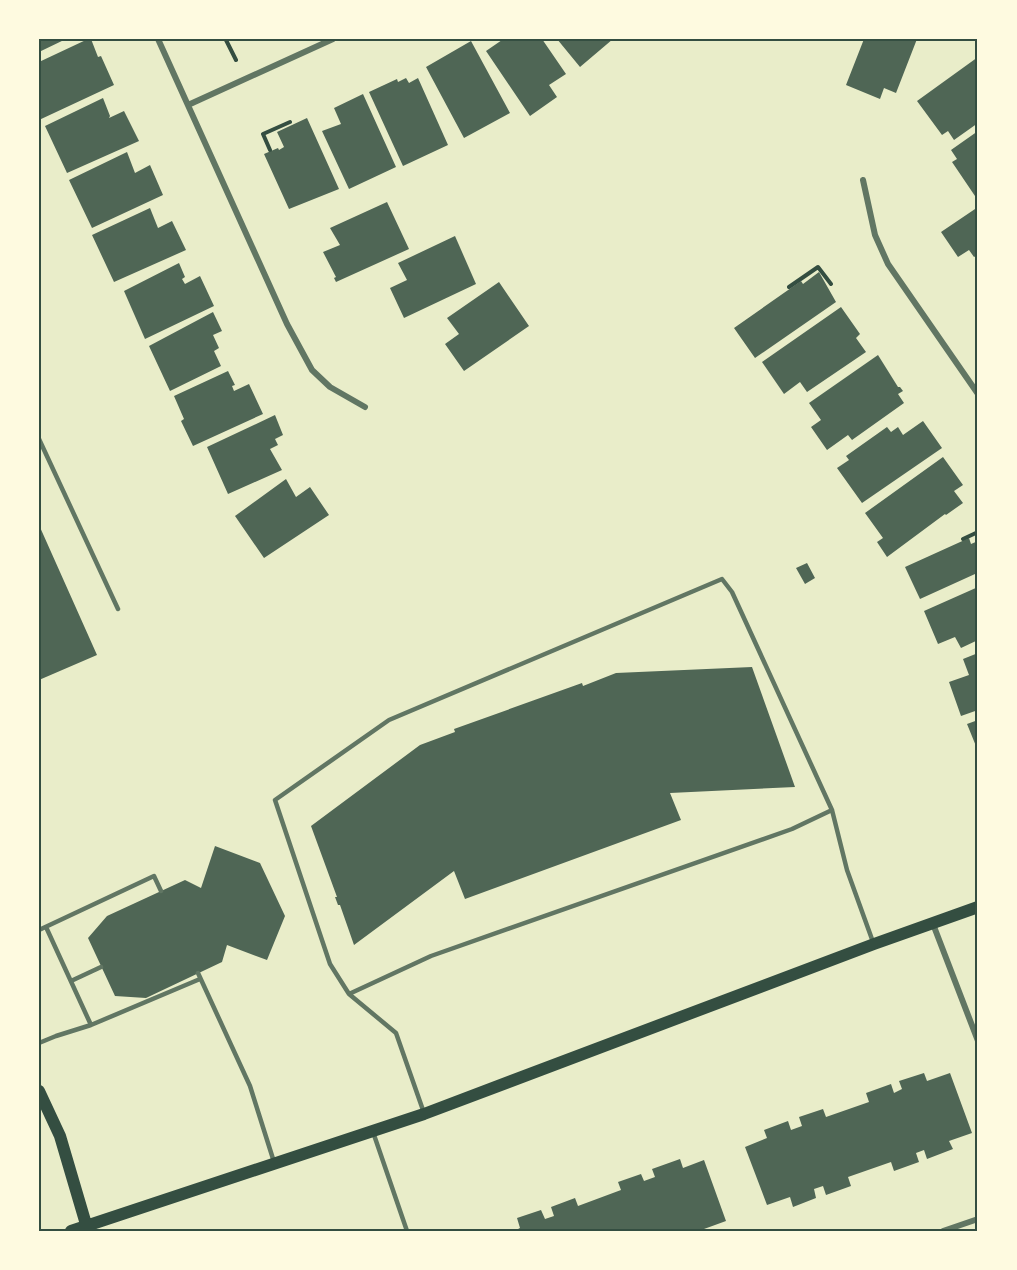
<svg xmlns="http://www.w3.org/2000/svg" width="1017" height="1270" font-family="Figtree,sans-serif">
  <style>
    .building { fill: #4f6655 }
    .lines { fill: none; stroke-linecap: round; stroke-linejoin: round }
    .path { stroke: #344e41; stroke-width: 4 }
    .service { stroke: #617663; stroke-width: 4.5 }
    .minor { stroke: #617663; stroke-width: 6 }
    .secondary { stroke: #344e41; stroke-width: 12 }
    .neatline { fill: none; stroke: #344e41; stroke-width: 2 }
  </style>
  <rect width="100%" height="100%" fill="#e9edc9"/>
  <!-- building -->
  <path class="building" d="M 39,39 L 66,39 L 39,52 Z
    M 88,39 L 91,39 L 98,57 L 101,56 L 114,85 L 39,120 L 39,62 Z
    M 503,39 L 542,39 L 566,74 L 549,85 L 557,97 L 530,116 L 486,51 L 502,40 L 504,41 Z
    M 557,39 L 613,39 L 580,67 Z
    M 864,39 L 917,39 L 896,93 L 884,88 L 880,99 L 846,85 Z
    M 471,41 L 510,113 L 464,138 L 426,67 Z
    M 978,57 L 978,123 L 954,140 L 948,131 L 942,135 L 917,101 Z
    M 406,78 L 409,83 L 418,78 L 448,145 L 403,166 L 369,92 L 397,79 L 398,82 Z
    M 363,94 L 396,167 L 349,189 L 322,131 L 341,124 L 334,108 Z
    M 103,98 L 110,116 L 109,118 L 124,111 L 139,141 L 67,173 L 45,126 Z
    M 307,118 L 339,189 L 289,209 L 264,154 L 278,148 L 279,150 L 284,147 L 277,132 Z
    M 978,131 L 978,194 L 975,196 L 952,162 L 957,159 L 951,150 Z
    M 127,152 L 135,173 L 150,165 L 163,195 L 92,228 L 69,180 Z
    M 387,202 L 409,249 L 336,282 L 334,278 L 336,277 L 323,252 L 340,245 L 330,228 Z
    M 978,207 L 978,255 L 974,257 L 969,250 L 958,257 L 941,232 Z
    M 150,208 L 158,228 L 172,221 L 186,250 L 114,282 L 92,235 Z
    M 455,236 L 476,284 L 404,318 L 390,288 L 407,280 L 398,263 Z
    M 179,263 L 185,277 L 182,279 L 185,284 L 200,276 L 214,306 L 145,339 L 124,291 Z
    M 819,272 L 836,302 L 755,358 L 734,328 L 801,281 L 803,284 Z
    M 499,282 L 529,326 L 464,371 L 445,344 L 459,334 L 447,318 Z
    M 841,307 L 860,334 L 856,338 L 866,352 L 807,392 L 800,382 L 784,394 L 762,362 Z
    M 213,312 L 222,331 L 213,335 L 219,348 L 214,351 L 221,366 L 170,391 L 149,346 Z
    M 878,355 L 898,387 L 900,387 L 903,391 L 898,394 L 904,403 L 852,440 L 848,435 L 827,450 L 811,427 L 821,420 L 809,403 Z
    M 228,371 L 235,385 L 232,386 L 234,391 L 249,384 L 263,414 L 193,446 L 181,421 L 184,419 L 174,396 Z
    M 275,415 L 283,435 L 275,439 L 278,445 L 270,449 L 282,470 L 228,494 L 207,447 Z
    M 923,421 L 942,448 L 862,503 L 837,468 L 849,460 L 846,456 L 887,427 L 891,432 L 898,427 L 903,435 Z
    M 943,457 L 963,485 L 954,491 L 963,503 L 946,515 L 945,514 L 887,557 L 877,542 L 883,538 L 865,513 Z
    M 286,479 L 296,497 L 310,487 L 329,515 L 264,558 L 235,516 Z
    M 39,525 L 97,655 L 39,680 Z
    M 969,538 L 971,544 L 978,541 L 978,574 L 975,574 L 920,599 L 905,567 Z
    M 807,563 L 815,578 L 805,584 L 796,568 Z
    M 978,587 L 978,640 L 961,648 L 955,637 L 938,644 L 924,611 Z
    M 978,653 L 978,710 L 961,716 L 949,682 L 969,675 L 963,659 Z
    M 752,667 L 795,787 L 670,793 L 681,820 L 465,899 L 454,871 L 354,945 L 340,905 L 338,905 L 335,897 L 337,897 L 311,826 L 420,745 L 455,732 L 454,729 L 582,683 L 583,686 L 616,673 Z
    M 978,720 L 978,751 L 967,724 Z
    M 215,846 L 260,863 L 285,916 L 267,960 L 227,945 L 222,962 L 146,998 L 115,996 L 88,938 L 107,916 L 185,880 L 201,888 Z
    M 924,1073 L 927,1081 L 950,1073 L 972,1133 L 949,1141 L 953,1149 L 927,1159 L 924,1150 L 916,1153 L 919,1162 L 894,1171 L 891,1162 L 848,1177 L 851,1186 L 826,1195 L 823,1186 L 814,1189 L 816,1198 L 793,1207 L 790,1197 L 767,1205 L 745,1147 L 767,1138 L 764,1130 L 788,1121 L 791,1130 L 802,1126 L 799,1117 L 823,1109 L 826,1117 L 869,1102 L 866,1093 L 891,1084 L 894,1093 L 902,1089 L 899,1081 Z
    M 680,1159 L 683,1168 L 704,1160 L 726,1221 L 704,1229 L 705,1231 L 514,1231 L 520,1228 L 517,1218 L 541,1210 L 545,1219 L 554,1216 L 551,1207 L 575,1198 L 578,1206 L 621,1190 L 618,1182 L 641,1174 L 644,1181 L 655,1177 L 652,1169 Z"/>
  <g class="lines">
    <!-- path -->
    <path class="path" d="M 226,40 L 236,60
      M 270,150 L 263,134 L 290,122
      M 789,287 L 818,267 L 831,284
      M 963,539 L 978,532"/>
    <!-- service -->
    <path class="service" d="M 39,439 L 118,609
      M 46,927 L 91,1025
      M 39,930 L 154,876 L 161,891
      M 198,973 L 250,1086 L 274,1162
      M 71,981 L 101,967
      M 349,994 L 330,964 L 275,800 L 389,720 L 722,579 L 732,592 L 832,810
      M 39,1043 L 56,1036 L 91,1025 L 200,979
      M 424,1113 L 396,1033 L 349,994 L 431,956 L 792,829 L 832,810 L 847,870 L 873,942
      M 373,1132 L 407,1231"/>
    <!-- minor -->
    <path class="minor" d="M 158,39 L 287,324 L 312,370 L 330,387 L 365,407
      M 188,105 L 333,39
      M 863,180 L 875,235 L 888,264 L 978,394
      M 933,924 L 978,1041
      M 943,1231 L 978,1219"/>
    <!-- secondary -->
    <path class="secondary" d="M 39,1091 L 60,1136 L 88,1231
      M 71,1231 L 424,1114 L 874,944 L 978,907"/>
  </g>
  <!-- border -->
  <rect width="1017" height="1270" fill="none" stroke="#fefae0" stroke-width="81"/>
  <rect x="40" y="40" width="936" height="1190" class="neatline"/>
</svg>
